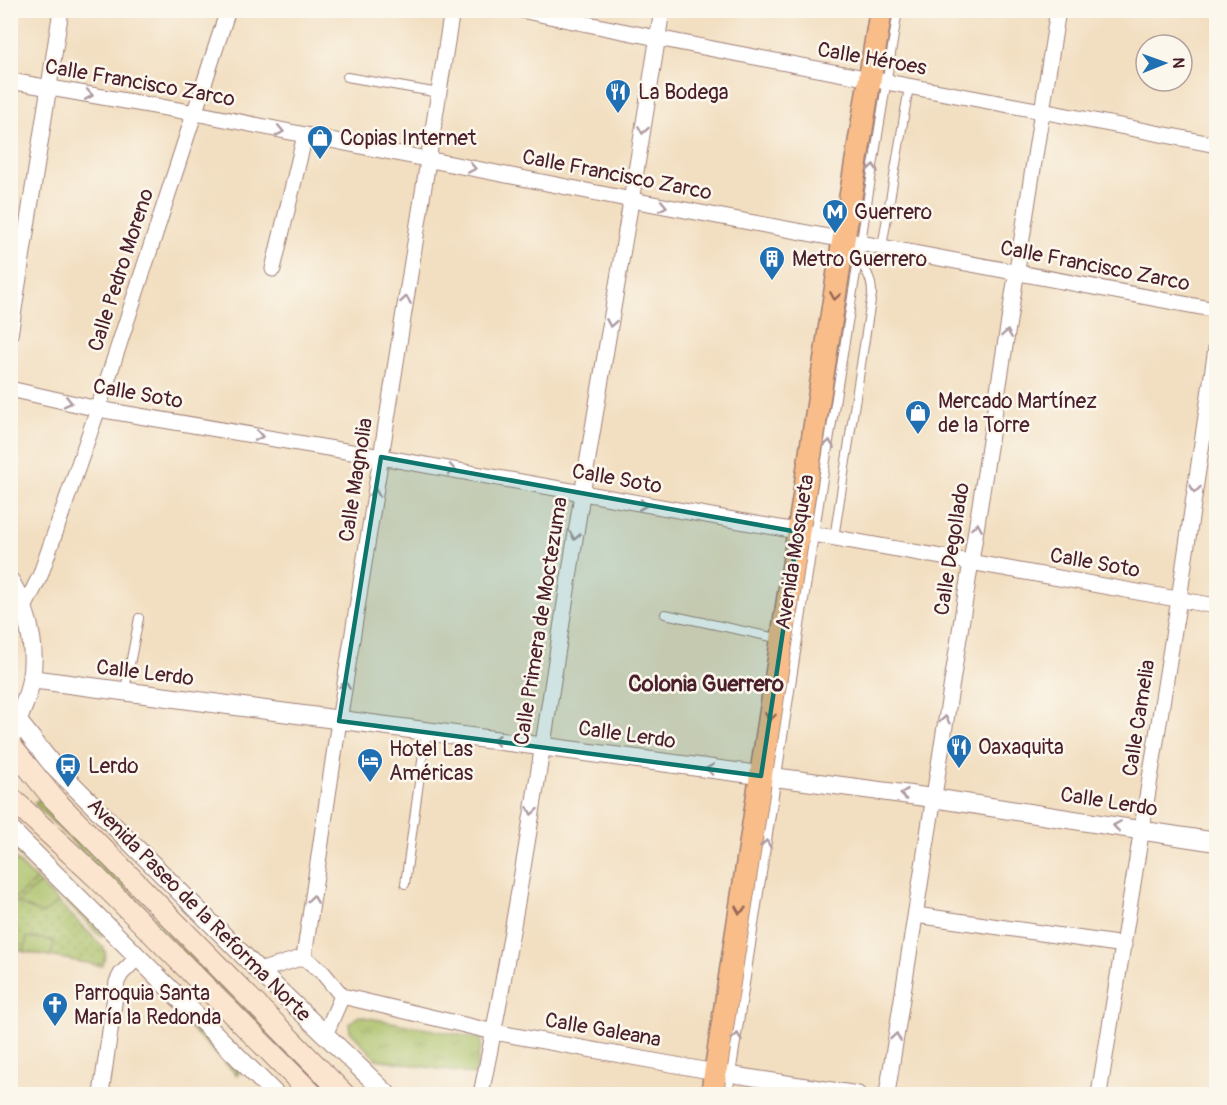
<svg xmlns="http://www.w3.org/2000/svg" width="1227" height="1105" font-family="Pangolin,sans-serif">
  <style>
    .grass { fill: url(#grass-tufts); stroke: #786e47; stroke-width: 1.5 }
    .park { fill: url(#park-dots); stroke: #786e47; stroke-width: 1.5 }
    .garden { fill: #a7be63; stroke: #786e47; stroke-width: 1.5 }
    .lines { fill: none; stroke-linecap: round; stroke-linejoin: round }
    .service-casing { stroke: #9e7e76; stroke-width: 10 }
    .minor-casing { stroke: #9e7e76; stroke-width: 17 }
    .tertiary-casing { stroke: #9e7e76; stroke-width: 20 }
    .secondary-casing { stroke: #9e7e76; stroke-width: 23 }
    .primary-casing { stroke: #9e7e76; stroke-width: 25 }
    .service { stroke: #fff; stroke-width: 8 }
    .minor { stroke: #fff; stroke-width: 15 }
    .tertiary { stroke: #fff; stroke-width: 18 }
    .secondary { stroke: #fce5cf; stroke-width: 21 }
    .primary { stroke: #f8bd88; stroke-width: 22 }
    .oneway { stroke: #ae9aa0 }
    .oneway2 { stroke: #986655 }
    .marked { fill: #0f766e; fill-opacity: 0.2; stroke: #0f766e; stroke-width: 4.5; stroke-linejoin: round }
    .labels { text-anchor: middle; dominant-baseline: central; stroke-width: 5; stroke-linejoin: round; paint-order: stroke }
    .street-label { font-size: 21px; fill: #4a1f2b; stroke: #fbf7ec }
    .poi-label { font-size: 21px; fill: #4a1f2b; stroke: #fbf7ec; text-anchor: start }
    .neighbourhood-label { font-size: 22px; font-weight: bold; fill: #4a1f2b; stroke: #fbf7ec }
  </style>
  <defs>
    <pattern id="grass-tufts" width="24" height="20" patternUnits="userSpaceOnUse" patternTransform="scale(1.5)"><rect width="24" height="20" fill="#a7be63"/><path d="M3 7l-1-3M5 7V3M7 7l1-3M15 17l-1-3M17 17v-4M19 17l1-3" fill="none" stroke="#8a9a52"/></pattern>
    <pattern id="park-dots" width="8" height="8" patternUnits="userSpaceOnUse" patternTransform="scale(1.5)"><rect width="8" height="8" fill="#a7be63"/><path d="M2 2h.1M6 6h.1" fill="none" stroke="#8a9a52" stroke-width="1.8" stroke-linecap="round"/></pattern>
  </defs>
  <rect width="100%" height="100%" fill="#fbf7ec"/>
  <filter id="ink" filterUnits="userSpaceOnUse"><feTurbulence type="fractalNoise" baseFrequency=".0167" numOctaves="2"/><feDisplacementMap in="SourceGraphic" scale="12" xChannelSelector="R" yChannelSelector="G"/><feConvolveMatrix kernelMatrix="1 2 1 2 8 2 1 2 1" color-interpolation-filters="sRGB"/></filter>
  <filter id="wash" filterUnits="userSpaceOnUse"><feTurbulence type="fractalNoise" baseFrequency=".008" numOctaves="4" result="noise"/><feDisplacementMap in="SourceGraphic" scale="24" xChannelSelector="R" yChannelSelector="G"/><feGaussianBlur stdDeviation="1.35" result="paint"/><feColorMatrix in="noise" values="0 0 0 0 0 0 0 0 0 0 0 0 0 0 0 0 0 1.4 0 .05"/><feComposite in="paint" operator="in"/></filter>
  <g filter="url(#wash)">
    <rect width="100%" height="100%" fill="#f2dec0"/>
    <!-- grass -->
    <path class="grass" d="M 163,994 L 240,1072 L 237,1075 L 160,997 Z
      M 359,1016 L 482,1039 L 475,1075 L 376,1059 L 350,1031 L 349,1023 Z"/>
    <!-- park -->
    <path class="park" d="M 10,854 L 103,947 L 106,954 L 102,966 L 11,949 Z"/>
    <!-- garden -->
    <path class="garden" d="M 39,799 L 331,1094 L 325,1094 L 34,803 Z
      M 10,841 L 104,934 L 101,937 L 11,847 Z
      M 16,860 L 36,880 L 13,900 L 11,898 L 11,866 Z
      M 40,884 L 58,902 L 43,914 L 17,903 Z
      M 27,937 L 54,941 L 51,956 L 24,952 Z"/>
  </g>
  <g filter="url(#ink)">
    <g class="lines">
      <defs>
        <path id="service" d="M 347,77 L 439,93
          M 10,235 L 26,237
          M 882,247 L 909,87
          M 834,538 L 872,294 C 872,278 866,270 857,258
          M 665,614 L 781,639
          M 125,690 L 139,618
          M 405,884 L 426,732
          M 728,1094 L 814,535 L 898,10"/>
        <path id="minor" d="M 521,10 C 752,60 985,98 1216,145
          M 10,81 L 195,113 L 632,200 L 1216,310
          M 273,269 L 305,135
          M 10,335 L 61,10
          M 10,389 L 98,409 L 381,457 L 1216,606
          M 24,608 L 40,576 L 98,409 L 228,10
          M 916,915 L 1124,945
          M 304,957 L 339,721 L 452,10
          M 304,957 L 323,973 L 342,996
          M 259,971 L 304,957
          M 342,996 L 494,1032 L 715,1072 L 858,1094
          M 325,1035 L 342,996
          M 101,1094 L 117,982 L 121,974 L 138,957
          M 481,1094 C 522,896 550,695 582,495 C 608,334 637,172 662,10
          M 887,1094 L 1058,10
          M 1099,1094 L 1179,599 L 1216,348"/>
        <path id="tertiary" d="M 10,581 C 32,617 40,661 25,702 C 20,715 15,727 10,741
          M 31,679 L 933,798 L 1216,842
          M 17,720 L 51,763 L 259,971 L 387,1094
          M 10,829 L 275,1094"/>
        <path id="secondary" d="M 10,745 L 54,799 L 344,1094
          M 10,797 L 95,876 L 312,1094"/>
        <path id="primary" d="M 712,1094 L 841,255 L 881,10"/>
      </defs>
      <!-- service casing -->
      <use href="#service" class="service-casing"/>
      <!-- minor casing -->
      <use href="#minor" class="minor-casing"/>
      <!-- tertiary casing -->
      <use href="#tertiary" class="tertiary-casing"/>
      <!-- secondary casing -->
      <use href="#secondary" class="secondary-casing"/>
      <!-- primary casing -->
      <use href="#primary" class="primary-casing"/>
      <!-- service -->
      <use href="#service" class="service"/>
      <!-- minor -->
      <use href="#minor" class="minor"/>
      <!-- tertiary -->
      <use href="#tertiary" class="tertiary"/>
      <!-- secondary -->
      <use href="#secondary" class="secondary"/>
      <!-- primary -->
      <use href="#primary" class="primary"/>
    </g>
    <!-- one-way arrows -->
    <defs><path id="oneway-chevron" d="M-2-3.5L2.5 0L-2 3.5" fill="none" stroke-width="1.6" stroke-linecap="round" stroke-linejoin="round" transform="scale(1.5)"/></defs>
    <g class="oneway">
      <use href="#oneway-chevron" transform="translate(89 95) rotate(10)"/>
      <use href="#oneway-chevron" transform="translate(643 130) rotate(99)"/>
      <use href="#oneway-chevron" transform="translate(280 131) rotate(11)"/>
      <use href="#oneway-chevron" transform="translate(472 168) rotate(11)"/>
      <use href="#oneway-chevron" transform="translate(873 168) rotate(-81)"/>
      <use href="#oneway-chevron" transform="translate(663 206) rotate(11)"/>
      <use href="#oneway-chevron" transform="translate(406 300) rotate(-81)"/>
      <use href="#oneway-chevron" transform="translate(611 323) rotate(100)"/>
      <use href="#oneway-chevron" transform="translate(1007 334) rotate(-81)"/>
      <use href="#oneway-chevron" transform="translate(68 402) rotate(13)"/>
      <use href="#oneway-chevron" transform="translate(259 436) rotate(10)"/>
      <use href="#oneway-chevron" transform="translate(829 444) rotate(-81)"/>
      <use href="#oneway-chevron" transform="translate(452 470) rotate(10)"/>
      <use href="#oneway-chevron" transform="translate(1195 489) rotate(99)"/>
      <use href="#oneway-chevron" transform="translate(375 493) rotate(-81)"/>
      <use href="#oneway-chevron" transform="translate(643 505) rotate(10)"/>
      <use href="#oneway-chevron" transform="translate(977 527) rotate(-81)"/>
      <use href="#oneway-chevron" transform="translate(575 536) rotate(99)"/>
      <use href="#oneway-chevron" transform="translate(345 685) rotate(-81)"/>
      <use href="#oneway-chevron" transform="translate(945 720) rotate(-81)"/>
      <use href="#oneway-chevron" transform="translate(496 740) rotate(-173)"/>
      <use href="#oneway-chevron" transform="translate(710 769) rotate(-172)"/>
      <use href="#oneway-chevron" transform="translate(904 794) rotate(-173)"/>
      <use href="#oneway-chevron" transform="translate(532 811) rotate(100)"/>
      <use href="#oneway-chevron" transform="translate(1117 826) rotate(-171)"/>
      <use href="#oneway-chevron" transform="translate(766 844) rotate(-81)"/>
      <use href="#oneway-chevron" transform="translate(313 899) rotate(-82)"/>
      <use href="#oneway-chevron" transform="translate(737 1037) rotate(-81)"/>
      <use href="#oneway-chevron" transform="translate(896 1037) rotate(-81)"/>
    </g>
    <g class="oneway2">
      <use href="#oneway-chevron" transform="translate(835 296) rotate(99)"/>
      <use href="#oneway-chevron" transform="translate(770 717) rotate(99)"/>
      <use href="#oneway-chevron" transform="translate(740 910) rotate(99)"/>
    </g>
  </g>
  <!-- marked area -->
  <path class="marked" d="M 381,457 L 798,532 L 761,776 L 339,721 Z"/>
  <!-- icons -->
  <defs>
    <symbol id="restaurant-pin" viewBox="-11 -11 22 30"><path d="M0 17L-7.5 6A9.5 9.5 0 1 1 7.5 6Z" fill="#1f6fb2" stroke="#fbf7ec"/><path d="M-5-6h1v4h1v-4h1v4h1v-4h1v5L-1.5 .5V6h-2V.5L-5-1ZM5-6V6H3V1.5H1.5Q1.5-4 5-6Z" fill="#fff"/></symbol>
    <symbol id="shop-pin" viewBox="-11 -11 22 30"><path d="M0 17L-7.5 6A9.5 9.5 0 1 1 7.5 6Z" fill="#1f6fb2" stroke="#fbf7ec"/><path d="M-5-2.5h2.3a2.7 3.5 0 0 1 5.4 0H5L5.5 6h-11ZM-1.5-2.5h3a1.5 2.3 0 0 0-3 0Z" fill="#fff"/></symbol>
    <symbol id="metro-pin" viewBox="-11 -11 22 30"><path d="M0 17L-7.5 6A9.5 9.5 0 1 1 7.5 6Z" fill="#1f6fb2" stroke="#fbf7ec"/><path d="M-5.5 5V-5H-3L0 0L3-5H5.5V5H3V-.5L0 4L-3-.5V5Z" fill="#fff"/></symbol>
    <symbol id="building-pin" viewBox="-11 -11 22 30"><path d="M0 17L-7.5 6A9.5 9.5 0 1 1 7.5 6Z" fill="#1f6fb2" stroke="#fbf7ec"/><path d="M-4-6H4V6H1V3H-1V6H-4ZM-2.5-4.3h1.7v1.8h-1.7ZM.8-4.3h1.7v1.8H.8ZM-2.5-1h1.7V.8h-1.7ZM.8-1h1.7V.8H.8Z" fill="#fff"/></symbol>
    <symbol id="hotel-pin" viewBox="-11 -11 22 30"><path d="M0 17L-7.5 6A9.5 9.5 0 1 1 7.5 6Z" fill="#1f6fb2" stroke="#fbf7ec"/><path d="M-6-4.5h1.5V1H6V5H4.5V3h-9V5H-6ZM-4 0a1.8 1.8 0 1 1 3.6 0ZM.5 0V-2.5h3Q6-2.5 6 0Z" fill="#fff"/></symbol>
    <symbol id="bus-pin" viewBox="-11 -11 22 30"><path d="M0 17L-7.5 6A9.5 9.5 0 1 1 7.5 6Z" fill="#1f6fb2" stroke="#fbf7ec"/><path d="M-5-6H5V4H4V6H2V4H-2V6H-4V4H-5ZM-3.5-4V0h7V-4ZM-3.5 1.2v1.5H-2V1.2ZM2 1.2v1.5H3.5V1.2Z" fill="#fff"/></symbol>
    <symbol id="church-pin" viewBox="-11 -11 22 30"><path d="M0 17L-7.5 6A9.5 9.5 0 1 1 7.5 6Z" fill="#1f6fb2" stroke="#fbf7ec"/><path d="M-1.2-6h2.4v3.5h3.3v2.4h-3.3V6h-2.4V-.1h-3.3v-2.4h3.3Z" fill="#fff"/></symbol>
  </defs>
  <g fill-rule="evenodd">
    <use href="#restaurant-pin" x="603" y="77" width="30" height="40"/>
    <use href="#shop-pin" x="305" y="123" width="30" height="40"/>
    <use href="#metro-pin" x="820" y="197" width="30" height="40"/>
    <use href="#building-pin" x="757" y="244" width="30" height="40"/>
    <use href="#shop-pin" x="903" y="398" width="30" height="40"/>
    <use href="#restaurant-pin" x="944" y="732" width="30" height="40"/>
    <use href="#hotel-pin" x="355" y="746" width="30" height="40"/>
    <use href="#bus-pin" x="53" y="751" width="30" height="40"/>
    <use href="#church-pin" x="40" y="990" width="30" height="40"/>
  </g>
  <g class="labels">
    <!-- street labels -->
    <g class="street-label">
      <text transform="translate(872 59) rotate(10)">Calle Héroes</text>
      <text transform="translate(140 83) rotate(10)">Calle Francisco Zarco</text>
      <text transform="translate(617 175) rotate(11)">Calle Francisco Zarco</text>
      <text transform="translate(1095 266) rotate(11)">Calle Francisco Zarco</text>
      <text transform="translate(121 270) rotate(-72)">Calle Pedro Moreno</text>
      <text transform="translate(138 394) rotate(10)">Calle Soto</text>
      <text transform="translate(617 479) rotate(10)">Calle Soto</text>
      <text transform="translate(356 480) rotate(-81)">Calle Magnolia</text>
      <text transform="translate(952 549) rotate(-81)">Calle Degollado</text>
      <text transform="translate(795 552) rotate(-81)">Avenida Mosqueta</text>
      <text transform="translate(1095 563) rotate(10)">Calle Soto</text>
      <text transform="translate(541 621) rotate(-81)">Calle Primera de Moctezuma</text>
      <text transform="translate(145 673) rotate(7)">Calle Lerdo</text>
      <text transform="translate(1139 718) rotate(-81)">Calle Camelia</text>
      <text transform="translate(627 735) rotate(8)">Calle Lerdo</text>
      <text transform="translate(1109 802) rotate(9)">Calle Lerdo</text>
      <text transform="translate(199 910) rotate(45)">Avenida Paseo de la Reforma Norte</text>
      <text transform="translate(603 1030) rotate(10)">Calle Galeana</text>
    </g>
    <!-- poi labels -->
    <g class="poi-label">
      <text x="638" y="92">La Bodega</text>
      <text x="340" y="138">Copias Internet</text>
      <text x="854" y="212">Guerrero</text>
      <text x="792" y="259">Metro Guerrero</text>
      <text x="938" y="401">Mercado Martínez<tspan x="938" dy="24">de la Torre</tspan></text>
      <text x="978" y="747">Oaxaquita</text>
      <text x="389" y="749">Hotel Las<tspan x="389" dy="24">Américas</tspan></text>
      <text x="88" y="766">Lerdo</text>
      <text x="74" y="993">Parroquia Santa<tspan x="74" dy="24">María la Redonda</tspan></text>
    </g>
    <!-- neighbourhood labels -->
    <g class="neighbourhood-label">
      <text x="706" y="684">Colonia Guerrero</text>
    </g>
  </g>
  <!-- margin -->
  <rect width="1227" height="1105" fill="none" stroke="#fbf7ec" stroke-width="36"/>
  <!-- north arrow -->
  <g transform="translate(1164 63) rotate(89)"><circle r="28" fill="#fbf7ec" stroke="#b4a19f" stroke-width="1.5"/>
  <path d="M0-4.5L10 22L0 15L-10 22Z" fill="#1f6fb2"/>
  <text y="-9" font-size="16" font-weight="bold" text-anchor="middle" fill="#4a1f2b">N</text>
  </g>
</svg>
